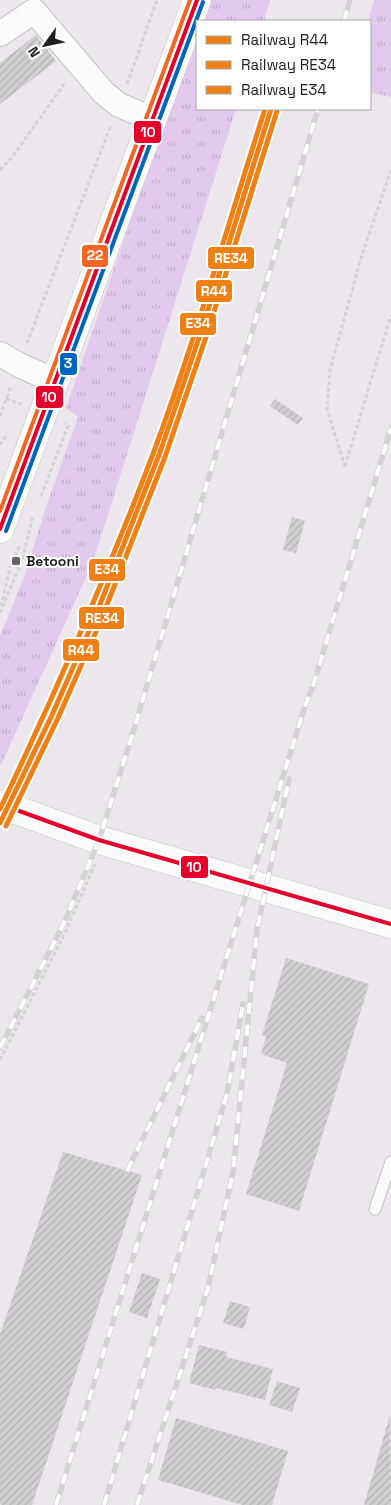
<svg xmlns="http://www.w3.org/2000/svg" width="391" height="1505" font-family="'Space Grotesk',sans-serif">
  <style>
    .grass { fill: url(#grass-tufts) }
    .building { fill: url(#building-hatch) }
    .lines { fill: none; stroke-linecap: round; stroke-linejoin: round }
    .service-casing { stroke: #c5c2c6; stroke-width: 13 }
    .minor-casing { stroke: #c5c2c6; stroke-width: 26 }
    .tertiary-casing { stroke: #c5c2c6; stroke-width: 29 }
    .path { stroke: #d4d3d4; stroke-width: 3; stroke-dasharray: 4 2.5; stroke-linecap: butt }
    .service { stroke: #fcfbfc; stroke-width: 11 }
    .minor { stroke: #fcfbfc; stroke-width: 24 }
    .tertiary { stroke: #fcfbfc; stroke-width: 28 }
    .rail-casing { stroke: #d4d3d4; stroke-width: 5.5 }
    .rail { stroke: #fff; stroke-width: 4; stroke-dasharray: 11; stroke-linecap: butt }
    .bus-1-casing { stroke: #fff; stroke-width: 8 }
    .bus-2-casing { stroke: #fff; stroke-width: 8 }
    .bus-3-casing { stroke: #fff; stroke-width: 8 }
    .bus-1 { stroke: #e4002b; stroke-width: 4 }
    .bus-2 { stroke: #0065bd; stroke-width: 4 }
    .bus-3 { stroke: #f26522; stroke-width: 4 }
    .rail-1-casing { stroke: #fff; stroke-width: 9 }
    .rail-2-casing { stroke: #fff; stroke-width: 9 }
    .rail-3-casing { stroke: #fff; stroke-width: 9 }
    .rail-1 { stroke: #ef8016; stroke-width: 5 }
    .rail-2 { stroke: #ef8016; stroke-width: 5 }
    .rail-3 { stroke: #ef8016; stroke-width: 5 }
    .poi-dot { fill: #676468; stroke: #fff; stroke-width: 2 }
    .labels { text-anchor: middle; dominant-baseline: central; stroke-width: 4; stroke-linejoin: round; paint-order: stroke }
    .poi-label { font-size: 14px; font-weight: bold; fill: #201e21; stroke: #fff; text-anchor: start }
    .line-badge { stroke: #fff; stroke-width: 2 }
    .badge-label { font-size: 14px; text-anchor: middle; font-weight: bold; fill: #fff }
  </style>
  <defs>
    <pattern id="grass-tufts" width="24" height="20" patternUnits="userSpaceOnUse" patternTransform="scale(1.25)"><rect width="24" height="20" fill="#e4c9ef"/><path d="M3 7l-1-3M5 7V3M7 7l1-3M15 17l-1-3M17 17v-4M19 17l1-3" fill="none" stroke="#c3accd"/></pattern>
    <pattern id="building-hatch" width="6" height="6" patternUnits="userSpaceOnUse" patternTransform="scale(1.25)"><rect width="6" height="6" fill="#d2cfd3"/><path d="M-1 1l2-2M0 6l6-6M5 7l2-2" fill="none" stroke="#b4b1b5"/></pattern>
  </defs>
  <rect width="100%" height="100%" fill="#ebe7ec"/>
  <!-- grass -->
  <path class="grass" d="M 206,0 L 270,0 L 264,21 L 199,21 Z
    M 374,0 L 391,0 L 391,97 L 370,92 L 370,21 L 368,21 Z
    M 197,27 L 197,109 L 236,109 L 93,562 L 0,767 L 0,636 L 24,577 L 47,504 L 78,417 L 66,408 Z"/>
  <!-- building -->
  <path class="building" d="M 36,35 L 56,61 L 0,104 L 0,63 Z
    M 275,399 L 303,418 L 298,425 L 270,406 Z
    M 292,517 L 305,521 L 296,553 L 283,550 Z
    M 286,958 L 369,984 L 299,1211 L 246,1194 L 287,1063 L 261,1054 L 266,1037 L 262,1035 Z
    M 63,1152 L 142,1175 L 32,1505 L 2,1505 L 0,1504 L 0,1334 Z
    M 142,1273 L 160,1279 L 147,1318 L 129,1312 Z
    M 230,1301 L 250,1307 L 244,1329 L 223,1323 Z
    M 199,1345 L 227,1352 L 226,1357 L 273,1369 L 265,1400 L 216,1388 L 215,1390 L 189,1383 Z
    M 277,1381 L 300,1388 L 292,1412 L 269,1405 Z
    M 390,1415 L 391,1505 L 364,1505 Z
    M 176,1418 L 288,1451 L 272,1505 L 243,1505 L 158,1480 Z"/>
  <g class="lines">
    <defs>
      <path id="service" d="M 375,1209 L 391,1162"/>
      <path id="minor" d="M 0,34 L 34,11 L 104,93 L 119,105 L 140,114 L 152,122
        M 0,354 L 19,365 L 55,381"/>
      <path id="tertiary" d="M 0,529 L 197,0
        M 0,804 L 99,840 L 391,924"/>
    </defs>
    <!-- service casing -->
    <use href="#service" class="service-casing"/>
    <!-- minor casing -->
    <use href="#minor" class="minor-casing"/>
    <!-- tertiary casing -->
    <use href="#tertiary" class="tertiary-casing"/>
    <!-- path -->
    <path class="path" d="M 127,84 L 157,0
      M 0,170 L 13,156 L 65,83
      M 27,343 L 111,125
      M 6,399 L 21,404
      M 0,416 L 11,386
      M 0,445 L 7,434
      M 345,466 L 391,315
      M 345,467 L 327,409 L 330,370 L 361,258 L 391,170
      M 41,496 L 68,426 L 65,423
      M 1,606 L 10,567 L 20,545
      M 0,613 L 23,558 L 33,515
      M 0,1060 L 65,933 L 95,864"/>
    <!-- service -->
    <use href="#service" class="service"/>
    <!-- minor -->
    <use href="#minor" class="minor"/>
    <!-- tertiary -->
    <use href="#tertiary" class="tertiary"/>
    <defs>
      <path id="rail" d="M 344,21 L 350,0
        M 0,1048 L 64,923 L 99,840 L 135,726 L 318,109
        M 127,1171 L 202,1018
        M 56,1505 L 304,709 L 313,686 L 391,428
        M 104,1505 L 227,1094 L 243,1004
        M 137,1505 L 208,1288 L 233,1172 L 257,930 L 289,779"/>
    </defs>
    <!-- rail casing -->
    <use href="#rail" class="rail-casing"/>
    <!-- rail -->
    <use href="#rail" class="rail"/>
    <defs>
      <path id="bus-1" d="M 0,529 L 197,0
        M 0,804 L 99,840 L 391,924"/>
      <path id="bus-2" d="M 6,531 L 203,2"/>
      <path id="bus-3" d="M 0,511 L 190,0"/>
    </defs>
    <!-- bus-1 casing -->
    <use href="#bus-1" class="bus-1-casing"/>
    <!-- bus-2 casing -->
    <use href="#bus-2" class="bus-2-casing"/>
    <!-- bus-3 casing -->
    <use href="#bus-3" class="bus-3-casing"/>
    <!-- bus-1 -->
    <use href="#bus-1" class="bus-1"/>
    <!-- bus-2 -->
    <use href="#bus-2" class="bus-2"/>
    <!-- bus-3 -->
    <use href="#bus-3" class="bus-3"/>
    <defs>
      <path id="rail-1" d="M 0,823 L 52,715 L 93,622 L 159,455 L 201,332 L 271,109"/>
      <path id="rail-2" d="M 6,826 L 58,718 L 99,625 L 165,457 L 207,334 L 277,111"/>
      <path id="rail-3" d="M 0,809 C 56,692 107,575 153,454 C 195,341 228,224 265,109"/>
    </defs>
    <!-- rail-1 casing -->
    <use href="#rail-1" class="rail-1-casing"/>
    <!-- rail-2 casing -->
    <use href="#rail-2" class="rail-2-casing"/>
    <!-- rail-3 casing -->
    <use href="#rail-3" class="rail-3-casing"/>
    <!-- rail-1 -->
    <use href="#rail-1" class="rail-1"/>
    <!-- rail-2 -->
    <use href="#rail-2" class="rail-2"/>
    <!-- rail-3 -->
    <use href="#rail-3" class="rail-3"/>
  </g>
  <!-- markers -->
  <rect class="poi-dot" x="11" y="556" width="10" height="10" rx="2.5"/>
  <g class="labels">
    <!-- poi labels -->
    <g class="poi-label">
      <text x="26" y="561">Betooni</text>
    </g>
  </g>
  <g class="line-badge">
    <rect x="133" y="120" width="29" height="24" rx="5" fill="#e4002b"/>
    <rect x="81" y="244" width="28" height="24" rx="5" fill="#f26522"/>
    <rect x="207" y="246" width="48" height="24" rx="5" fill="#ef8016"/>
    <rect x="195" y="279" width="38" height="24" rx="5" fill="#ef8016"/>
    <rect x="179" y="312" width="38" height="24" rx="5" fill="#ef8016"/>
    <rect x="59" y="352" width="19" height="24" rx="5" fill="#0065bd"/>
    <rect x="35" y="385" width="29" height="24" rx="5" fill="#e4002b"/>
    <rect x="88" y="558" width="38" height="24" rx="5" fill="#ef8016"/>
    <rect x="78" y="606" width="47" height="24" rx="5" fill="#ef8016"/>
    <rect x="62" y="638" width="38" height="24" rx="5" fill="#ef8016"/>
    <rect x="180" y="855" width="29" height="24" rx="5" fill="#e4002b"/>
  </g>
  <g class="badge-label">
    <text x="148" y="137">10</text>
    <text x="95" y="260">22</text>
    <text x="231" y="263">RE34</text>
    <text x="214" y="296">R44</text>
    <text x="198" y="328">E34</text>
    <text x="68" y="368">3</text>
    <text x="49" y="402">10</text>
    <text x="107" y="574">E34</text>
    <text x="102" y="623">RE34</text>
    <text x="81" y="655">R44</text>
    <text x="194" y="872">10</text>
  </g>
  <!-- legend -->
  <rect x="196" y="20" width="175" height="90" fill="#ffffff" stroke="#a6a5a6"/>
  <rect x="206" y="36" width="25" height="8" fill="#ef8016" stroke="#a6a5a6"/>
  <text x="241" y="45" font-size="15" fill="#201e21">Railway R44</text>
  <rect x="206" y="61" width="25" height="8" fill="#ef8016" stroke="#a6a5a6"/>
  <text x="241" y="70" font-size="15" fill="#201e21">Railway RE34</text>
  <rect x="206" y="86" width="25" height="8" fill="#ef8016" stroke="#a6a5a6"/>
  <text x="241" y="95" font-size="15" fill="#201e21">Railway E34</text>
  <!-- north arrow -->
  <g transform="translate(45 45) rotate(237)" stroke="#ffffff" stroke-width="4" paint-order="stroke">
  <path d="M0-4L9 19L0 12L-9 19Z" fill="#201e21"/>
  <text y="-8" font-size="14" font-weight="bold" text-anchor="middle" fill="#201e21">N</text>
  </g>
</svg>
